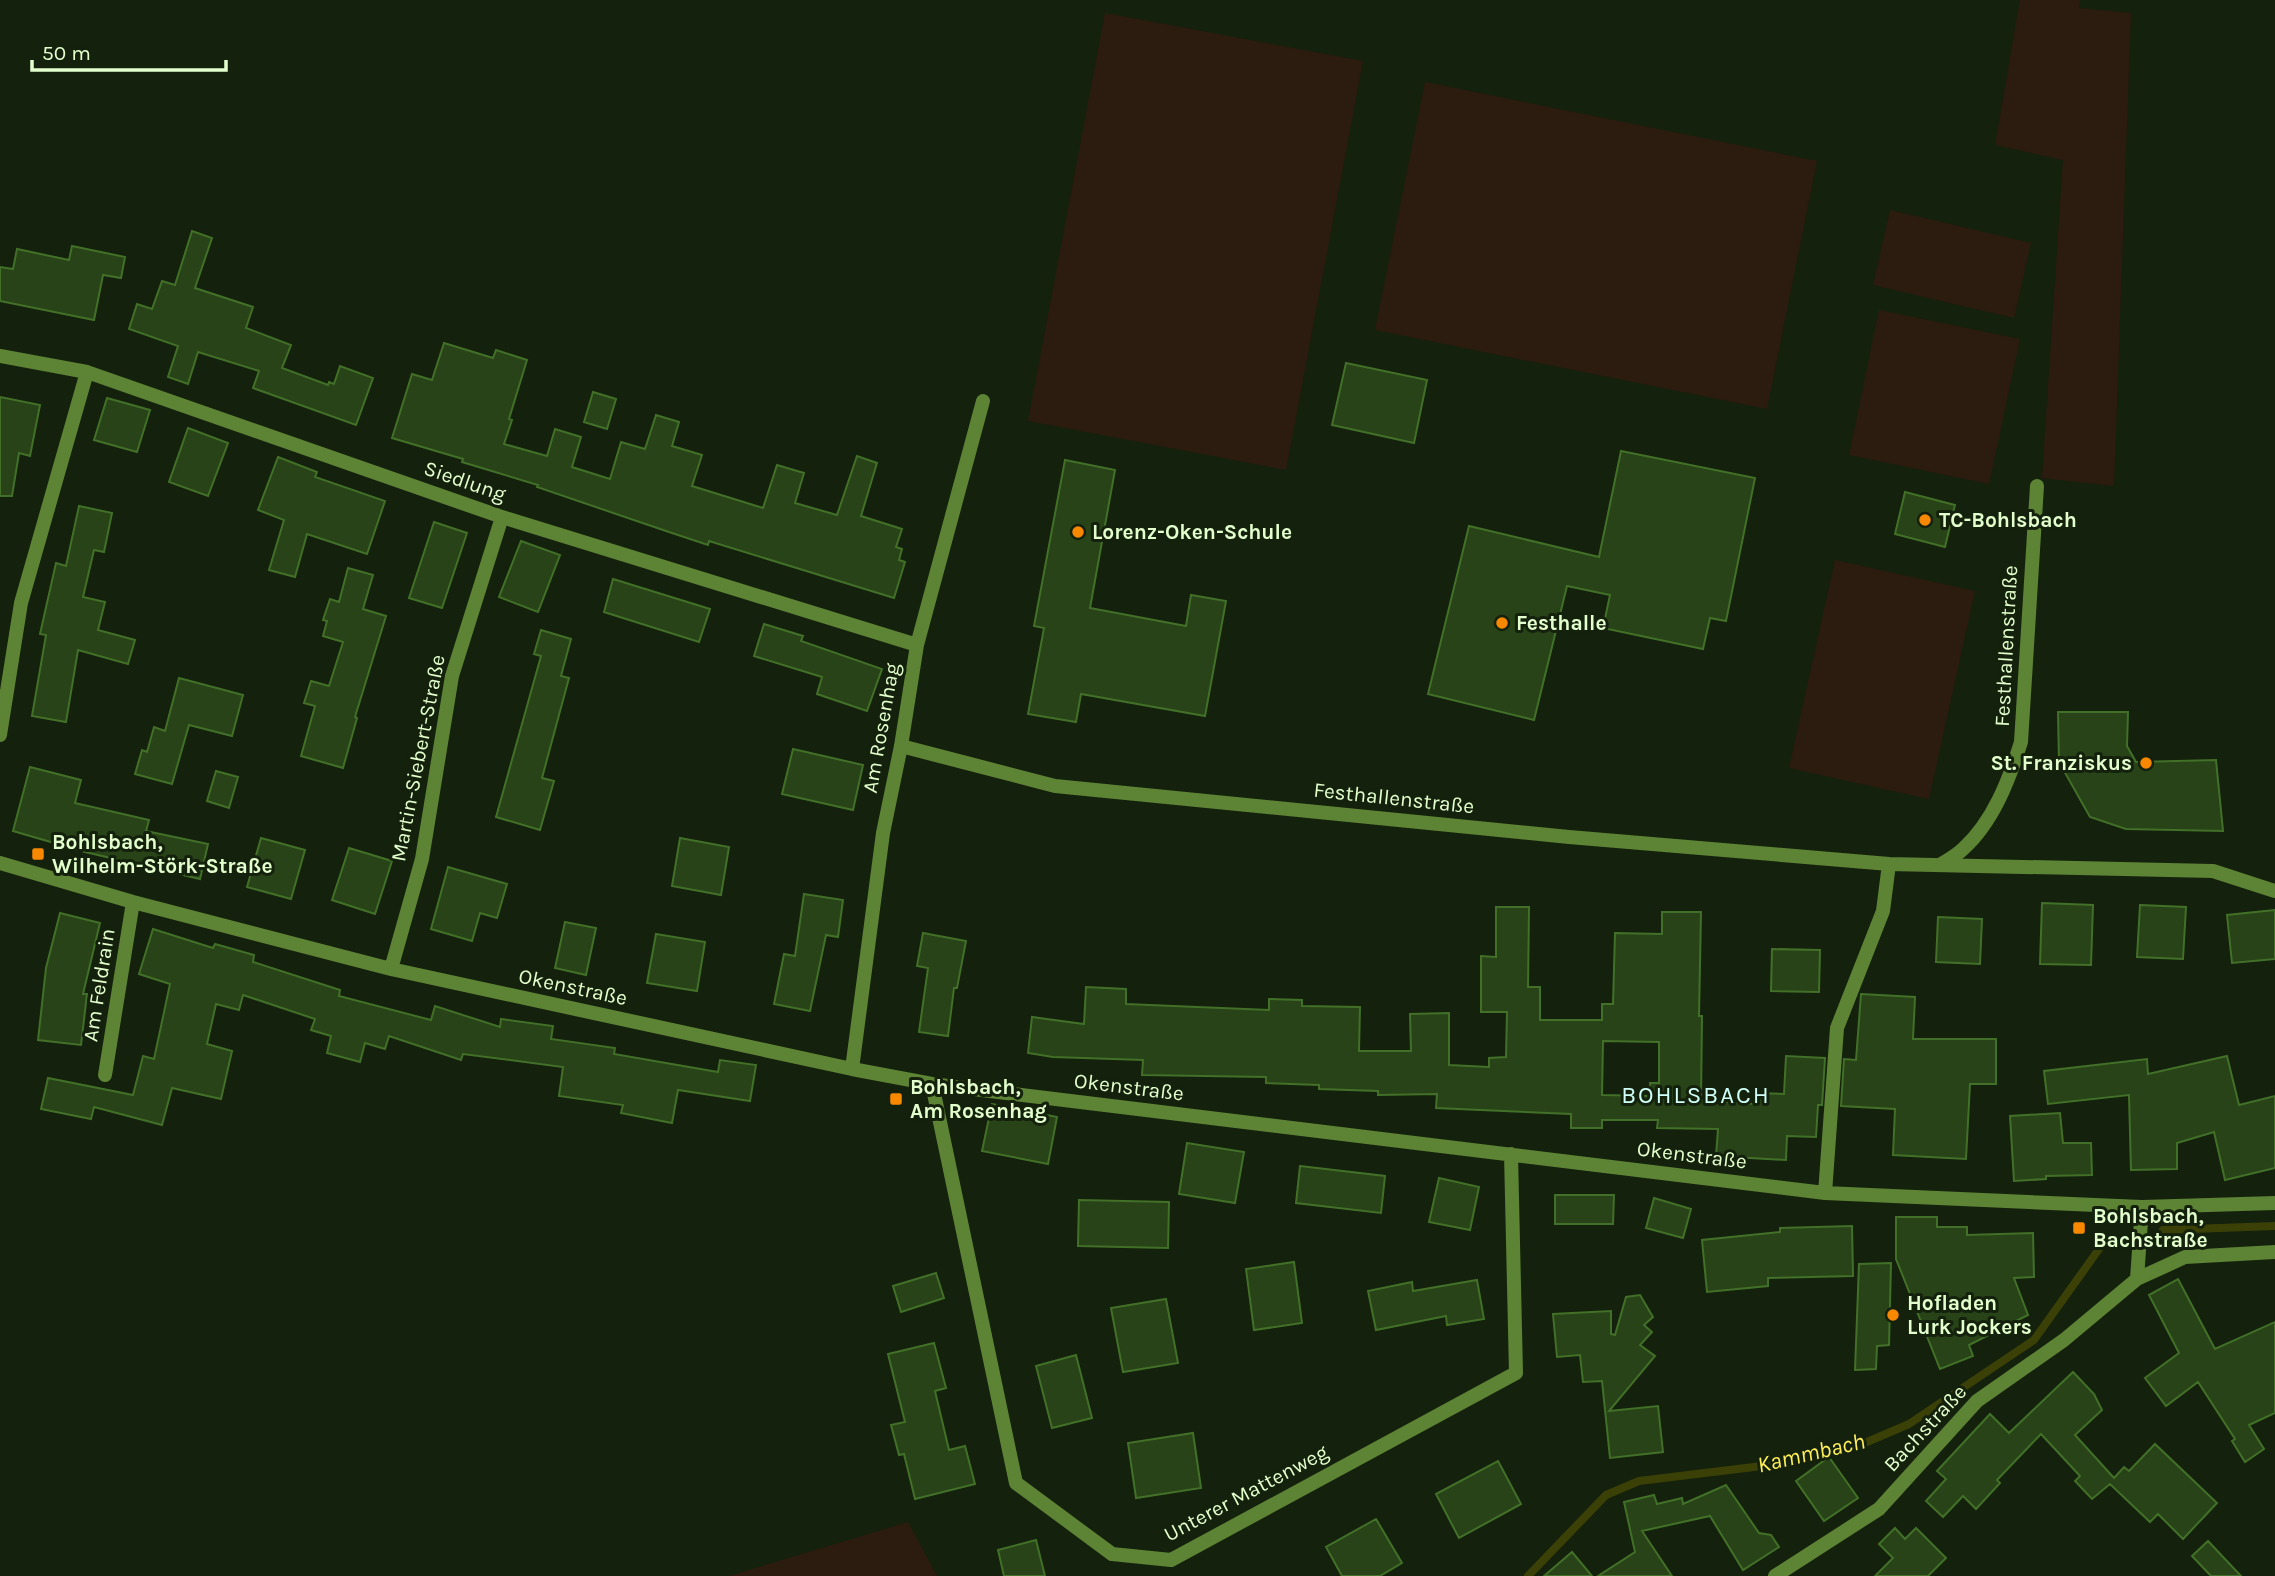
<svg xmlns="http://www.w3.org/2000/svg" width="2275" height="1576" font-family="Karla,sans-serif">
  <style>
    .green { fill: #2c1b0f }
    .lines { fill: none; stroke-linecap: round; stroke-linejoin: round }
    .stream { stroke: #3b4007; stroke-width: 8 }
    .building { fill: #274317; stroke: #427028; stroke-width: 2; fill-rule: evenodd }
    .minor { stroke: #5d8335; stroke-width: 14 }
    .poi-dot { fill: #f88800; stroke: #14210c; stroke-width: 2.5 }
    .labels { text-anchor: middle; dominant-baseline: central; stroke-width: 6; stroke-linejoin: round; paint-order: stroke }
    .street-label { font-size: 21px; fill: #e3ffcd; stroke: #14210c }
    .poi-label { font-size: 21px; font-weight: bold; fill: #e3ffcd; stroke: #14210c; text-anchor: start }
    .water-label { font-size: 23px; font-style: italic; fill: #fff05b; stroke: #14210c }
    .quarter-label { font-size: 24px; letter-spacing: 2px; fill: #cffff6; stroke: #14210c }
  </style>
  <rect width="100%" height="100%" fill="#14210c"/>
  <!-- green -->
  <path class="green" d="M 2020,0 L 2080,0 L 2079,8 L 2131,13 L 2114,486 L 2042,478 L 2063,160 L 1995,145 Z
    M 1105,13 L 1363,61 L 1286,470 L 1028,421 Z
    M 1425,82 L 1817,161 L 1767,409 L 1375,330 Z
    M 1890,210 L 2031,243 L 2014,318 L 1873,285 Z
    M 1879,310 L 2020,339 L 1989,484 L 1849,455 Z
    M 1835,560 L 1975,591 L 1929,799 L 1789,768 Z
    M 908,1522 L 937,1576 L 729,1576 Z"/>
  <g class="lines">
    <!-- stream -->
    <path class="stream" d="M 2163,1230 L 2275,1226
      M 1528,1576 L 1606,1495 L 1639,1481 L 1762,1466 L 1860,1445 L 1909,1424 L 2034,1340 L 2099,1249"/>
  </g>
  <!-- building -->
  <path class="building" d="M 192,231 L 212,238 L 195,288 L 253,307 L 246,328 L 291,345 L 282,368 L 328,385 L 329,382 L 334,384 L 340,366 L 373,378 L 356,425 L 253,388 L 259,371 L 198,352 L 188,384 L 168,377 L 178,346 L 129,329 L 137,304 L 152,309 L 162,281 L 175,285 Z
    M 72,246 L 125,257 L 121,278 L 103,275 L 94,320 L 0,301 L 0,267 L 13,269 L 17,249 L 69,260 Z
    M 444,343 L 493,358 L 496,350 L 527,360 L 509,419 L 512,420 L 504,444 L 547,456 L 555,429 L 581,437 L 572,467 L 610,479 L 621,442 L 645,449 L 656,415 L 679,422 L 672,446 L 702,455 L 692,486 L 763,508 L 777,465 L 804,473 L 795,503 L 837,515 L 857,456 L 877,463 L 861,516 L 902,529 L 896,547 L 902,549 L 899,560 L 905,562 L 894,598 L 709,541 L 708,545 L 669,532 L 537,487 L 538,485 L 462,462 L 463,459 L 392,438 L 412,374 L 432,380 Z
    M 1346,363 L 1427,380 L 1414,443 L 1332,425 Z
    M 593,392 L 616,399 L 607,429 L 584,422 Z
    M 0,397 L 40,405 L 30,456 L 19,453 L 12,496 L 0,496 Z
    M 107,398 L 150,410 L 137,452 L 94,440 Z
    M 188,428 L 228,443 L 208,496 L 169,482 Z
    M 1621,451 L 1755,478 L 1726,621 L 1710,618 L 1703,649 L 1603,628 L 1610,595 L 1567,586 L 1534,720 L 1428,694 L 1469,526 L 1599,557 Z
    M 278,457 L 317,472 L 315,477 L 385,501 L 367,554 L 307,534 L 295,577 L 269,570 L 284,520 L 258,510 Z
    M 1065,460 L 1115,470 L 1090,608 L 1186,626 L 1191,595 L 1226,601 L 1205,716 L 1081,694 L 1076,722 L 1028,714 L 1044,628 L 1034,626 Z
    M 1905,492 L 1955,505 L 1945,547 L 1895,534 Z
    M 79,506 L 112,513 L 104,552 L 94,550 L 83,597 L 105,602 L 98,630 L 135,640 L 128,664 L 78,650 L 66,722 L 32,716 L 46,635 L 40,634 L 56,563 L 66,566 Z
    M 434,522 L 467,533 L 442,608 L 409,598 Z
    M 521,541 L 560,555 L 538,612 L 499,597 Z
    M 348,568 L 373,575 L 363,609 L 386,616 L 355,717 L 357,718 L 343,768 L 301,756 L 315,706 L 304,703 L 311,681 L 329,686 L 343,642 L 323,636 L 327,621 L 323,620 L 330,599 L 339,602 Z
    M 613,579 L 710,609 L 699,642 L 604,612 Z
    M 764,624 L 803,636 L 801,641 L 882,669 L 867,711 L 817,694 L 822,677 L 754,656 Z
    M 541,630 L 571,639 L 561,676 L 569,678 L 542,778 L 554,781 L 540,830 L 496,817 L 541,656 L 534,654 Z
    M 179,678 L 243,695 L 232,736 L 189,725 L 172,784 L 135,774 L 142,750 L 147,752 L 154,727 L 165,731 Z
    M 2058,712 L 2128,712 L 2127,746 L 2136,762 L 2216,760 L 2223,831 L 2126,829 L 2090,817 L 2059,762 Z
    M 793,749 L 863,765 L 853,810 L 782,794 Z
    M 30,767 L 81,780 L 75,803 L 149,820 L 146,831 L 208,844 L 200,879 L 85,852 L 13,831 Z
    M 216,771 L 238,777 L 229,808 L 207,801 Z
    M 261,838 L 305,850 L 291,899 L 247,887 Z
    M 680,838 L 729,847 L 721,895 L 672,886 Z
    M 349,848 L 392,861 L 375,914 L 332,900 Z
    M 448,867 L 507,884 L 497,918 L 480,913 L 472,941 L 431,929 Z
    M 804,894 L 843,900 L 838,937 L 826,935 L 810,1011 L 774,1004 L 784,954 L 795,956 Z
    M 2042,903 L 2093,905 L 2091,965 L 2040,964 Z
    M 2140,905 L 2186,907 L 2183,959 L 2137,957 Z
    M 1496,907 L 1529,907 L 1528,987 L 1540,987 L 1540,1020 L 1602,1020 L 1602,1004 L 1613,1004 L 1615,933 L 1662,934 L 1662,912 L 1701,912 L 1699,1016 L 1702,1016 L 1701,1100 L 1755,1104 L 1756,1093 L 1784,1094 L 1786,1056 L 1825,1058 L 1822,1105 L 1818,1105 L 1816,1137 L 1787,1136 L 1786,1160 L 1716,1156 L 1718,1129 L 1657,1128 L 1658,1120 L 1602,1120 L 1602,1128 L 1571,1128 L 1571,1114 L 1436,1108 L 1437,1094 L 1378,1095 L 1378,1091 L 1319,1089 L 1319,1085 L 1266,1083 L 1266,1077 L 1142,1075 L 1143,1060 L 1053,1057 L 1028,1053 L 1032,1017 L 1084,1024 L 1086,987 L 1126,989 L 1126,1004 L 1269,1010 L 1269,999 L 1302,1000 L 1302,1006 L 1360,1007 L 1359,1051 L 1411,1051 L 1410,1014 L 1449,1013 L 1449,1065 L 1489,1067 L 1489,1058 L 1506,1057 L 1507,1012 L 1481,1012 L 1481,956 L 1496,957 ZM 1603,1041 L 1659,1042 L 1659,1083 L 1650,1083 L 1650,1096 L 1602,1095 Z
    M 2275,910 L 2275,959 L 2232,963 L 2227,915 Z
    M 60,913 L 100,923 L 83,994 L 87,994 L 81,1045 L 38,1040 L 46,968 Z
    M 1938,917 L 1982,919 L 1980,964 L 1936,962 Z
    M 565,922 L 596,928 L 586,975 L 555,968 Z
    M 153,929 L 213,948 L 215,944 L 254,955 L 253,962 L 340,990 L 339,996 L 431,1020 L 435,1006 L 500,1027 L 501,1019 L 553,1026 L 551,1039 L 615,1048 L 614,1054 L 718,1072 L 720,1060 L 756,1065 L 750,1101 L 678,1090 L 672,1123 L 621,1113 L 623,1105 L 559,1096 L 563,1067 L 463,1054 L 461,1060 L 389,1036 L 385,1049 L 365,1043 L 360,1062 L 327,1053 L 331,1036 L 311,1030 L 315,1019 L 243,995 L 239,1010 L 216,1004 L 207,1044 L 232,1051 L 221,1099 L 172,1088 L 162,1125 L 94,1107 L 91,1119 L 41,1109 L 48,1078 L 133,1095 L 143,1056 L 154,1059 L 170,984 L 139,974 Z
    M 923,933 L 966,941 L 957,988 L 954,988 L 948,1036 L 919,1032 L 928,968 L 917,966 Z
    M 656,934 L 705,942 L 697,991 L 647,983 Z
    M 1772,949 L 1820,950 L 1819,992 L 1771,991 Z
    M 1861,994 L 1915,997 L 1913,1039 L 1996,1039 L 1996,1084 L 1970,1084 L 1966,1159 L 1893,1155 L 1895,1109 L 1841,1106 L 1844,1059 L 1856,1060 Z
    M 2227,1056 L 2239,1105 L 2275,1096 L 2275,1168 L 2225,1180 L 2214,1132 L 2177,1143 L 2177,1169 L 2131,1170 L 2129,1095 L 2048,1104 L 2044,1071 L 2147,1059 L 2148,1074 Z
    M 992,1104 L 1057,1117 L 1048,1164 L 982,1151 Z
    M 2060,1113 L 2063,1143 L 2091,1143 L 2092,1175 L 2046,1176 L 2046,1179 L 2014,1181 L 2010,1116 Z
    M 1187,1143 L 1244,1152 L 1235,1203 L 1179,1194 Z
    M 1300,1166 L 1385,1176 L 1381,1213 L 1296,1203 Z
    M 1439,1178 L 1479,1187 L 1470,1230 L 1429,1222 Z
    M 1555,1195 L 1614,1195 L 1613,1224 L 1555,1224 Z
    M 1654,1198 L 1691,1209 L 1683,1238 L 1646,1228 Z
    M 1079,1200 L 1169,1202 L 1168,1248 L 1078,1246 Z
    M 1896,1217 L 1937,1217 L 1937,1227 L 1967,1227 L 1967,1235 L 2033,1233 L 2034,1277 L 2014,1278 L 2028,1315 L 1969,1345 L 1973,1356 L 1940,1369 L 1896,1259 Z
    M 1852,1226 L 1853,1276 L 1768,1278 L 1768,1286 L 1707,1292 L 1702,1240 L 1780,1232 L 1780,1228 Z
    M 1294,1262 L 1302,1323 L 1254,1330 L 1246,1269 Z
    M 1891,1263 L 1889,1345 L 1877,1346 L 1876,1369 L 1855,1370 L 1859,1264 Z
    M 936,1273 L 944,1298 L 901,1312 L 893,1286 Z
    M 2178,1279 L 2215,1349 L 2275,1322 L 2275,1413 L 2249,1425 L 2264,1449 L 2245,1462 L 2232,1441 L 2235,1439 L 2198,1382 L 2166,1406 L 2145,1378 L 2179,1353 L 2149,1295 Z
    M 1477,1280 L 1484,1319 L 1447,1325 L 1446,1316 L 1376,1330 L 1368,1291 L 1412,1282 L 1413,1291 Z
    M 1640,1295 L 1653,1317 L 1644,1325 L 1652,1332 L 1640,1345 L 1655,1356 L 1609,1411 L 1658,1406 L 1663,1452 L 1610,1458 L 1602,1381 L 1583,1382 L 1580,1355 L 1557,1357 L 1553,1314 L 1611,1311 L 1611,1334 L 1615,1335 L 1626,1297 Z
    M 1166,1299 L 1178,1363 L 1123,1372 L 1111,1308 Z
    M 934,1343 L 946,1388 L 935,1391 L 949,1450 L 965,1446 L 975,1484 L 915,1499 L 904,1454 L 899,1455 L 891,1425 L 905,1422 L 888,1354 Z
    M 1076,1355 L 1092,1418 L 1052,1428 L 1036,1366 Z
    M 2073,1372 L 2094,1394 L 2102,1410 L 2075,1435 L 2114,1478 L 2124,1467 L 2129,1471 L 2155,1444 L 2217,1503 L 2183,1539 L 2158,1514 L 2150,1522 L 2110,1484 L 2092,1499 L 2075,1481 L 2080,1476 L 2041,1434 L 1997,1480 L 2000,1483 L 1976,1509 L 1963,1496 L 1943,1517 L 1926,1501 L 1946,1479 L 1937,1471 L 1990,1414 L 2009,1433 Z
    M 1193,1433 L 1201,1488 L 1136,1498 L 1128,1443 Z
    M 1829,1457 L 1858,1498 L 1824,1521 L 1796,1481 Z
    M 1498,1461 L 1521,1504 L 1459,1538 L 1436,1494 Z
    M 1726,1485 L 1759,1533 L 1771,1535 L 1779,1547 L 1743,1570 L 1710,1516 L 1642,1531 L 1672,1576 L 1598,1576 L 1635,1552 L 1624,1502 L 1654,1495 L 1657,1504 L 1682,1498 L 1683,1504 Z
    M 1376,1519 L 1402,1563 L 1380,1576 L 1342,1576 L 1326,1547 Z
    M 1895,1528 L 1905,1539 L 1916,1528 L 1946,1558 L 1928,1576 L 1875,1576 L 1893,1558 L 1879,1544 Z
    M 1036,1540 L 1045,1576 L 1004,1576 L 998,1550 Z
    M 2208,1541 L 2241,1576 L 2211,1576 L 2192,1556 Z
    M 1572,1552 L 1592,1576 L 1544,1576 Z"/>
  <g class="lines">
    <!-- minor -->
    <path class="minor" d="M 0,356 L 87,372 L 502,517 L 917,645
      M 0,735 L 21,603 L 87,372
      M 901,746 L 1055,786 L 1569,837 L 1889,864 L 2213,871 L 2275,891
      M 0,863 L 133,902 L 391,969 L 852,1069 L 932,1084 L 1825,1193 L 2142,1207 L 2275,1203
      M 1940,865 C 1948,860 1957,855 1963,849 C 1993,822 2009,780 2021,742 L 2037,486
      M 391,969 L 422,859 L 452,676 L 502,517
      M 852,1069 L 883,833 L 901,746 L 917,645 L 983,401
      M 105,1075 L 133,902
      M 932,1084 L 1016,1483 L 1112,1554 L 1171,1560 L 1516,1373 L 1511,1154
      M 1825,1193 L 1837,1028 L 1883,911 L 1889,864
      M 2137,1279 L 2142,1207
      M 1775,1576 L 1879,1509 L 1977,1401 L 2064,1340 L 2137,1279 L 2185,1257 L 2275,1252"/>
  </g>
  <!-- markers -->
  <g class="poi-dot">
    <circle cx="1925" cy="520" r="7"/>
    <circle cx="1078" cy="532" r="7"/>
    <circle cx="1502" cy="623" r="7"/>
    <circle cx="2146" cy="763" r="7"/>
    <rect x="31" y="847" width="14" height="14" rx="3.5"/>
    <rect x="889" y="1092" width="14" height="14" rx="3.5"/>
    <rect x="2072" y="1221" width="14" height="14" rx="3.5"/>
    <circle cx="1893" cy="1315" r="7"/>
  </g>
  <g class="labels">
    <!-- street labels -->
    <g class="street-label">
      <text transform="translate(465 481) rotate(19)">Siedlung</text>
      <text transform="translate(2006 646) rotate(-87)">Festhallenstraße</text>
      <text transform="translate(881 728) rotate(-80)">Am Rosenhag</text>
      <text transform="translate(418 758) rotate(-79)">Martin-Siebert-Straße</text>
      <text transform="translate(1394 798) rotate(6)">Festhallenstraße</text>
      <text transform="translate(99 985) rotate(-81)">Am Feldrain</text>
      <text transform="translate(573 987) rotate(12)">Okenstraße</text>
      <text transform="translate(1129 1087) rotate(7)">Okenstraße</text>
      <text transform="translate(1692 1155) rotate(7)">Okenstraße</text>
      <text transform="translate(1925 1428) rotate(-47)">Bachstraße</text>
      <text transform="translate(1246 1493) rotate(-28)">Unterer Mattenweg</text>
    </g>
    <!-- poi labels -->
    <g class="poi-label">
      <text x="1939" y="520">TC-Bohlsbach</text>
      <text x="1092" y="532">Lorenz-Oken-Schule</text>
      <text x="1516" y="623">Festhalle</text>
      <text x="2132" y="763" text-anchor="end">St. Franziskus</text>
      <text x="52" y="842">Bohlsbach,<tspan x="52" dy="24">Wilhelm-Störk-Straße</tspan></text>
      <text x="910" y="1087">Bohlsbach,<tspan x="910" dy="24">Am Rosenhag</tspan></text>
      <text x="2093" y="1216">Bohlsbach,<tspan x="2093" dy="24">Bachstraße</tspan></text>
      <text x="1907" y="1303">Hofladen<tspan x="1907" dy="24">Lurk Jockers</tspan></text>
    </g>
    <!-- water labels -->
    <g class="water-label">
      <text transform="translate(1811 1453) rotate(-13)">Kammbach</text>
    </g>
    <!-- quarter labels -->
    <g class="quarter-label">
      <text x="1696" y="1095">BOHLSBACH</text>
    </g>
  </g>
  <!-- scale -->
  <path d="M32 60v10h194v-10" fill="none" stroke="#e3ffcd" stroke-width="3.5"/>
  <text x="42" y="60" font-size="21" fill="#e3ffcd" stroke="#14210c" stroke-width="5" paint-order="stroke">50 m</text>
</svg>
